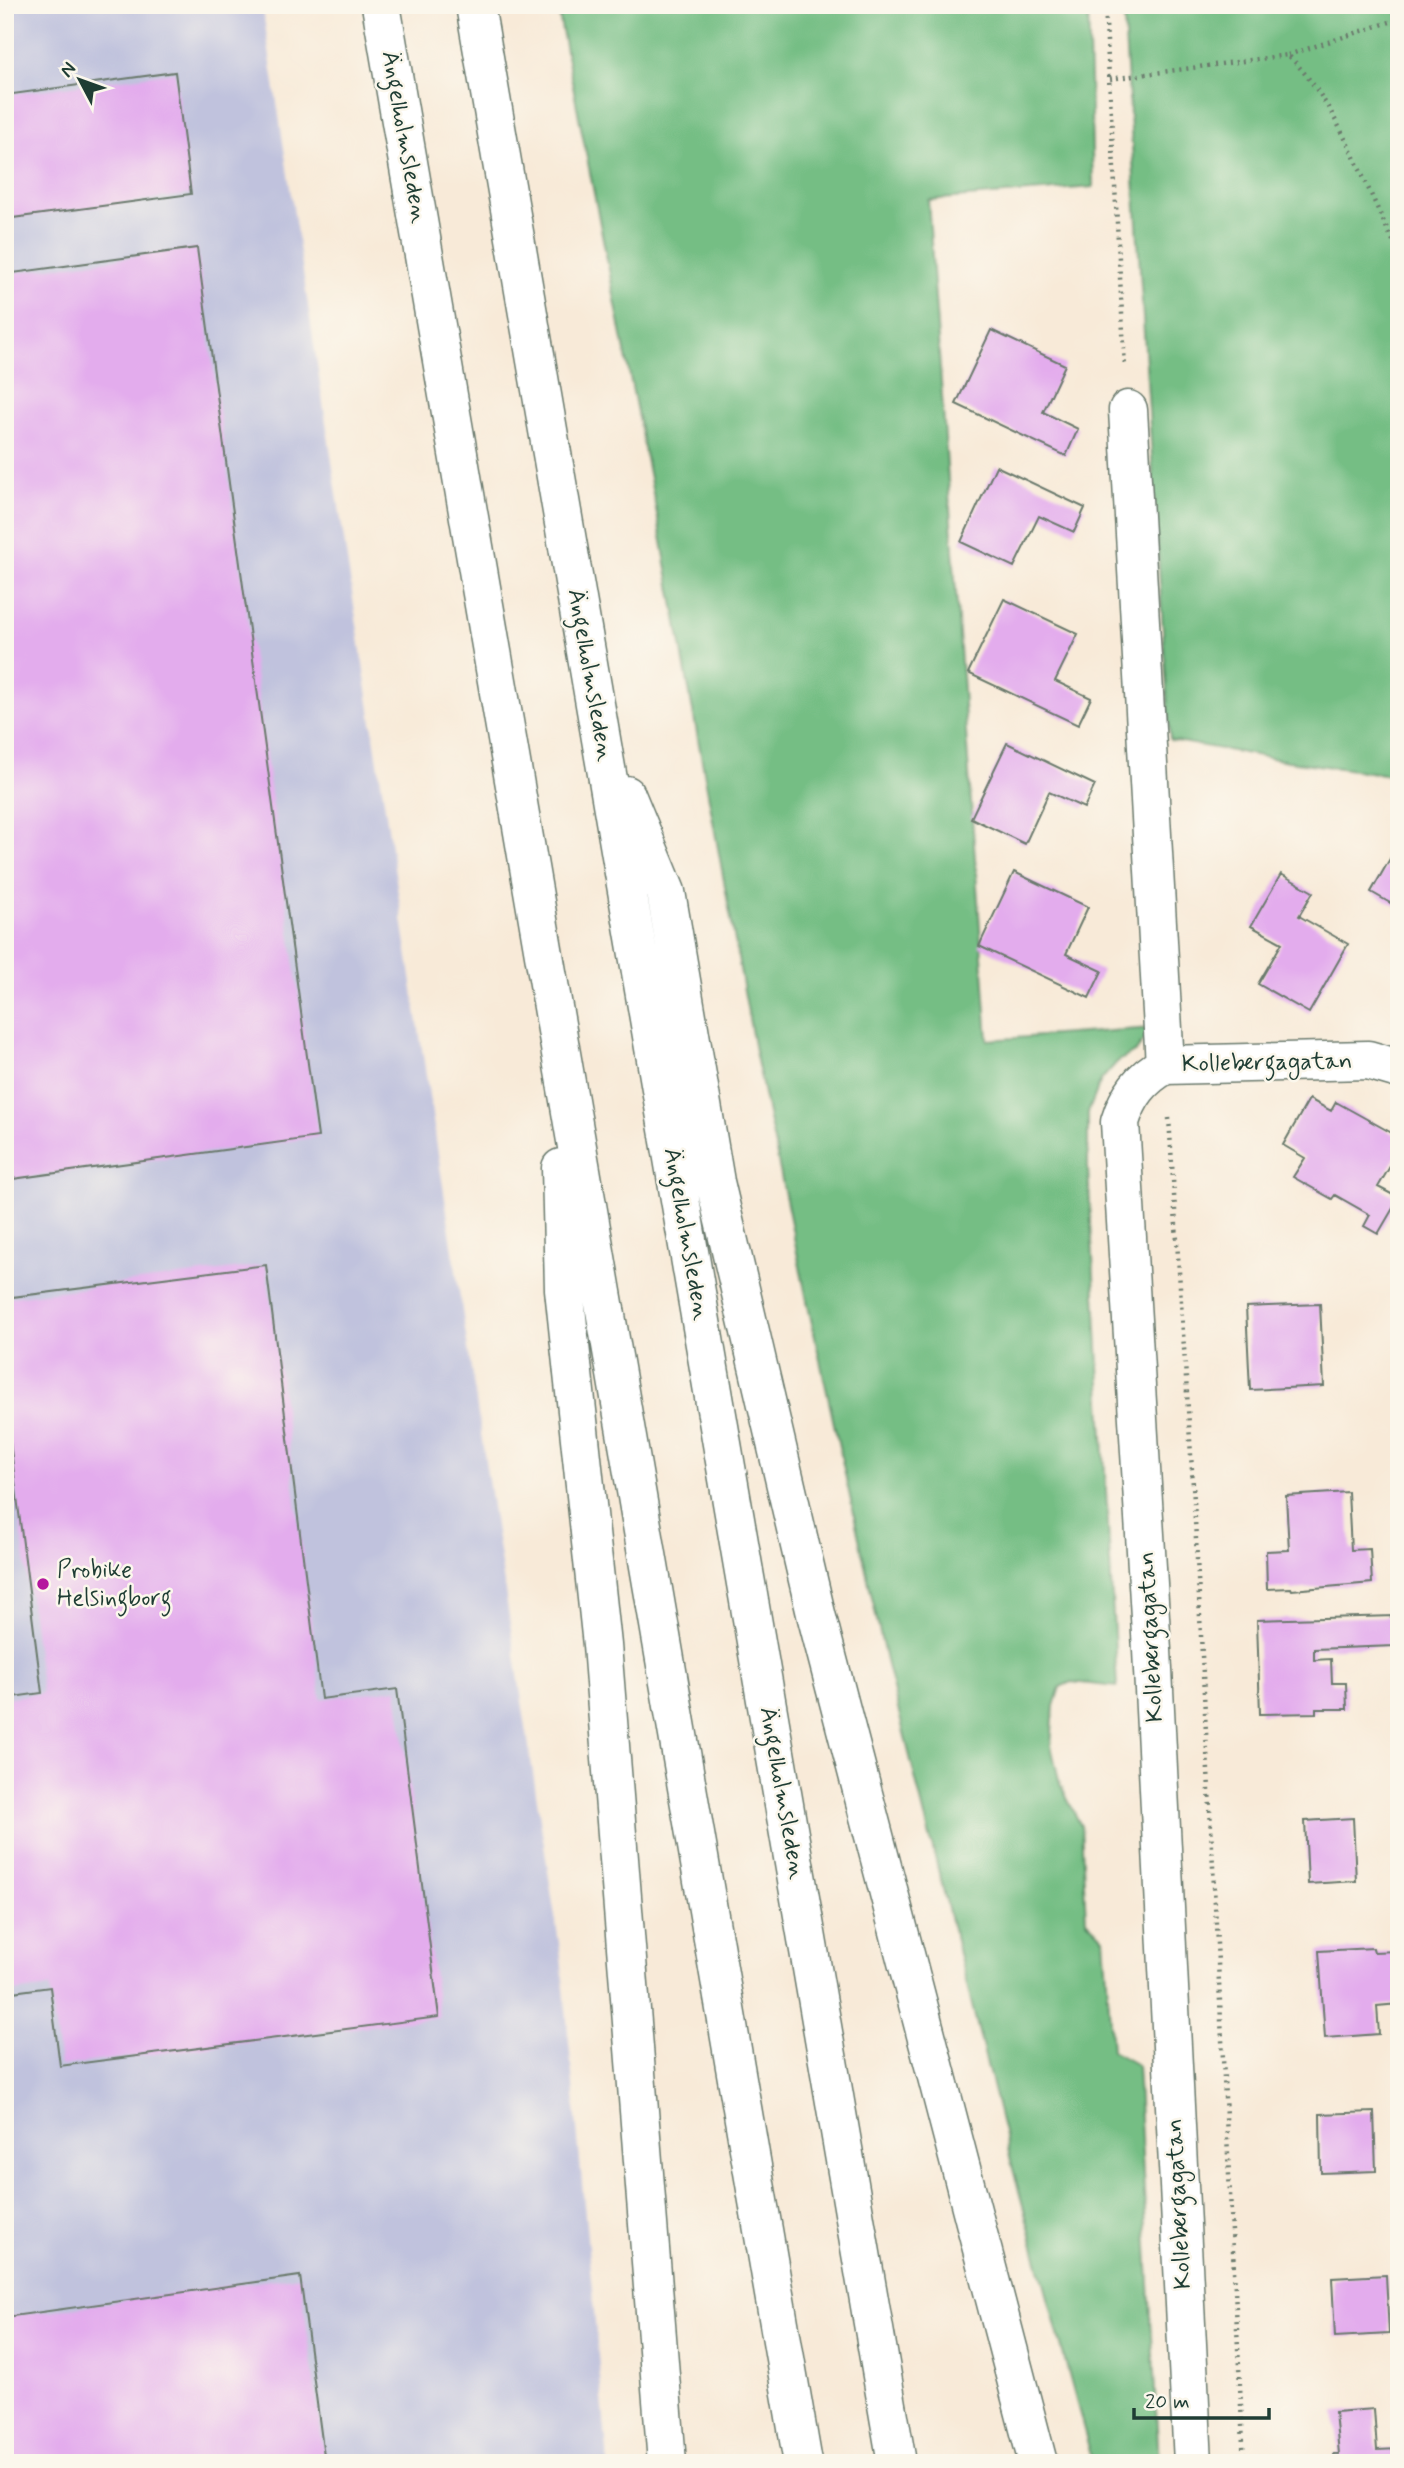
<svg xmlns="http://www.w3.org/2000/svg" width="1404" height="2468" font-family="Mynerve,sans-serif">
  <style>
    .industrial { fill: #c0c2dd }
    .forest { fill: #75be84; stroke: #4a7e5c; stroke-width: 2 }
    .building { fill: #e3aced }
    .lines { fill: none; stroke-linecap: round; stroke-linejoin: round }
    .minor-casing { stroke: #6b7a6d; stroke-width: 41 }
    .highway-casing { stroke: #6b7a6d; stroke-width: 41 }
    .path { stroke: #6b7a6d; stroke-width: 4.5; stroke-dasharray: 2 5; stroke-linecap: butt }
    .minor { stroke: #fff; stroke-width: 38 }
    .highway { stroke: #fff; stroke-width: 38 }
    .poi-dot { fill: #b5179e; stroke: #fbf7ec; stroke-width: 2.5 }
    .labels { text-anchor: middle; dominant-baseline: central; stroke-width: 5; stroke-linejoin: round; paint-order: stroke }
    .street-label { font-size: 24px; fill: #1f3d34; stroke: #fbf7ec }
    .poi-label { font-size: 24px; fill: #1f3d34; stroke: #fbf7ec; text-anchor: start }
  </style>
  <rect width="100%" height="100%" fill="#fbf7ec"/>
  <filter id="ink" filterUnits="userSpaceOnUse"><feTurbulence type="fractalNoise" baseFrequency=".0143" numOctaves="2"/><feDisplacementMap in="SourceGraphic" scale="14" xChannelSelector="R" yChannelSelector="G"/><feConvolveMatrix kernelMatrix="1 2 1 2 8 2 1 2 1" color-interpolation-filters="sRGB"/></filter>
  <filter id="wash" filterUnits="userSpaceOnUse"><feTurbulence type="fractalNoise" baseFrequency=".00686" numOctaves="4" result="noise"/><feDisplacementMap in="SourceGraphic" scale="28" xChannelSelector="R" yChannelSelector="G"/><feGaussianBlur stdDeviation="1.57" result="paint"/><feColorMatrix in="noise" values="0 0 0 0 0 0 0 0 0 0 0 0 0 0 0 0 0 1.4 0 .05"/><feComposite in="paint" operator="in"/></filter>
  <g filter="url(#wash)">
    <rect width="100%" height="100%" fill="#f8ead8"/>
    <!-- industrial -->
    <path class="industrial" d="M 5,5 L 262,5 L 561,1956 L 608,2463 L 5,2463 Z"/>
    <!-- forest -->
    <path class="forest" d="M 557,5 L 1088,5 L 1093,187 L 928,200 L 988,1040 L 1153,1028 L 1136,1051 L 1117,1062 L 1101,1080 L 1088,1113 L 1088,1169 L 1117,1687 L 1071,1682 L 1060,1687 L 1054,1706 L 1051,1746 L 1060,1784 L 1081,1826 L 1086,1920 L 1104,1938 L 1112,2051 L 1137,2065 L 1159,2463 L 1093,2463 L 1013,2169 L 886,1661 L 809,1310 L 755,1051 L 657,514 Z
      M 1123,5 L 1399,5 L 1399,776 L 1288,761 L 1170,740 Z"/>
    <g id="blocks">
      <!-- building -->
      <path class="building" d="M 175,72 L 191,194 L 5,219 L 5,95 Z
        M 197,248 L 318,1137 L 5,1180 L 5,274 Z
        M 991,330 L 1065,365 L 1043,412 L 1078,429 L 1066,456 L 956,404 Z
        M 996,466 L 1085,508 L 1074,532 L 1039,516 L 1014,567 L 961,542 Z
        M 1004,599 L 1078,634 L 1055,681 L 1091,698 L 1078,725 L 968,673 Z
        M 1007,743 L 1095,785 L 1084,808 L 1049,792 L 1025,844 L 971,818 Z
        M 1399,843 L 1399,908 L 1371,892 Z
        M 1014,872 L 1088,907 L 1066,954 L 1102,971 L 1089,998 L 979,946 Z
        M 1281,874 L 1313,892 L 1299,916 L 1348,944 L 1309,1013 L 1258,984 L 1282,943 L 1251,926 Z
        M 1309,1099 L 1331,1111 L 1336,1102 L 1399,1137 L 1399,1151 L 1378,1187 L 1399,1198 L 1378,1234 L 1364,1226 L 1370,1215 L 1335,1195 L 1332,1199 L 1293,1177 L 1305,1158 L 1283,1145 Z
        M 266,1265 L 321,1699 L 397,1689 L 439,2017 L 60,2066 L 50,1987 L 5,1993 L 5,1698 L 42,1693 L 5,1403 L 5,1298 Z
        M 1320,1304 L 1324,1386 L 1250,1390 L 1246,1307 Z
        M 1348,1492 L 1351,1550 L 1370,1549 L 1372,1583 L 1292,1590 L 1291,1588 L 1267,1589 L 1266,1551 L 1289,1550 L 1286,1496 Z
        M 1394,1616 L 1395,1646 L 1314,1649 L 1314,1660 L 1331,1659 L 1332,1683 L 1346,1683 L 1347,1709 L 1316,1709 L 1316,1713 L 1260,1714 L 1257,1620 Z
        M 1353,1818 L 1356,1881 L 1308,1884 L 1305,1821 Z
        M 1373,1948 L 1374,1952 L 1397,1951 L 1399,2004 L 1377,2006 L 1379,2034 L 1325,2038 L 1319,1951 Z
        M 1374,2112 L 1376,2171 L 1321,2173 L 1320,2114 Z
        M 1386,2275 L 1389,2334 L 1335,2337 L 1332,2278 Z
        M 300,2276 L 325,2463 L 5,2463 L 5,2317 Z
        M 1374,2409 L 1377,2450 L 1399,2449 L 1399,2463 L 1335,2463 L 1334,2454 L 1339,2454 L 1335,2412 Z"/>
    </g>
  </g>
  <g filter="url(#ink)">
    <use href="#blocks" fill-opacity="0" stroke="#6b7a6d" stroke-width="2"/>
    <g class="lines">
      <defs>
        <path id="minor" d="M 1128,410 L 1165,1065
          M 1193,2463 L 1152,1650 L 1120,1122 C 1128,1096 1141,1078 1165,1065 L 1368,1060 L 1399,1069"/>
        <path id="highway" d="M 381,5 L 803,2463
          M 475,5 L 897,2463
          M 626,795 L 666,892 L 715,1182 L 816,1614 L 1038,2463
          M 561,1168 L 564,1289 L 602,1645 L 667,2463"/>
      </defs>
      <!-- minor casing -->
      <use href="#minor" class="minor-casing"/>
      <!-- highway casing -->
      <use href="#highway" class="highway-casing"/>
      <!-- path -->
      <path class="path" d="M 1105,5 L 1125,368
        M 1288,55 L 1399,19
        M 1110,79 L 1288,55 C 1341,107 1364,188 1399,252
        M 1169,1118 L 1194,1501 L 1244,2463"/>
      <!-- minor -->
      <use href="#minor" class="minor"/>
      <!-- highway -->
      <use href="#highway" class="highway"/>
    </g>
  </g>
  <!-- markers -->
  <circle class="poi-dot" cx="43" cy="1584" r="7"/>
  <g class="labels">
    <!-- street labels -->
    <g class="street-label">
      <text transform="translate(404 137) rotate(80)">Ängelholmsleden</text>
      <text transform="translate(590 675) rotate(80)">Ängelholmsleden</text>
      <text transform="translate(1267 1063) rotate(-1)">Kollebergagatan</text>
      <text transform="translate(686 1234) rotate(80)">Ängelholmsleden</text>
      <text transform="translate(1151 1637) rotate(-93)">Kollebergagatan</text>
      <text transform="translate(782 1793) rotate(80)">Ängelholmsleden</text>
      <text transform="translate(1179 2204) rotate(-93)">Kollebergagatan</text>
    </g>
    <!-- poi labels -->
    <g class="poi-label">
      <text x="57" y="1570">Probike<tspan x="57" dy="28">Helsingborg</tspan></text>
    </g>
  </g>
  <!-- margin -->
  <rect width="1404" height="2468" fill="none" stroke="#fbf7ec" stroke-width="28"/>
  <!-- north arrow -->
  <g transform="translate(80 80) rotate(311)" stroke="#fbf7ec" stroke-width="5" paint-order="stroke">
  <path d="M0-5L12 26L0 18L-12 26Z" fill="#1f3d34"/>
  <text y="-10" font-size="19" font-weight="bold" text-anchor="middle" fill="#1f3d34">N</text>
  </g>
  <!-- scale -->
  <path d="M1134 2408v10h135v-10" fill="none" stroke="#1f3d34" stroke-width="3.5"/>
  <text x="1145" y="2408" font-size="21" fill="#1f3d34" stroke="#fbf7ec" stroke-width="5" paint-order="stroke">20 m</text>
</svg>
